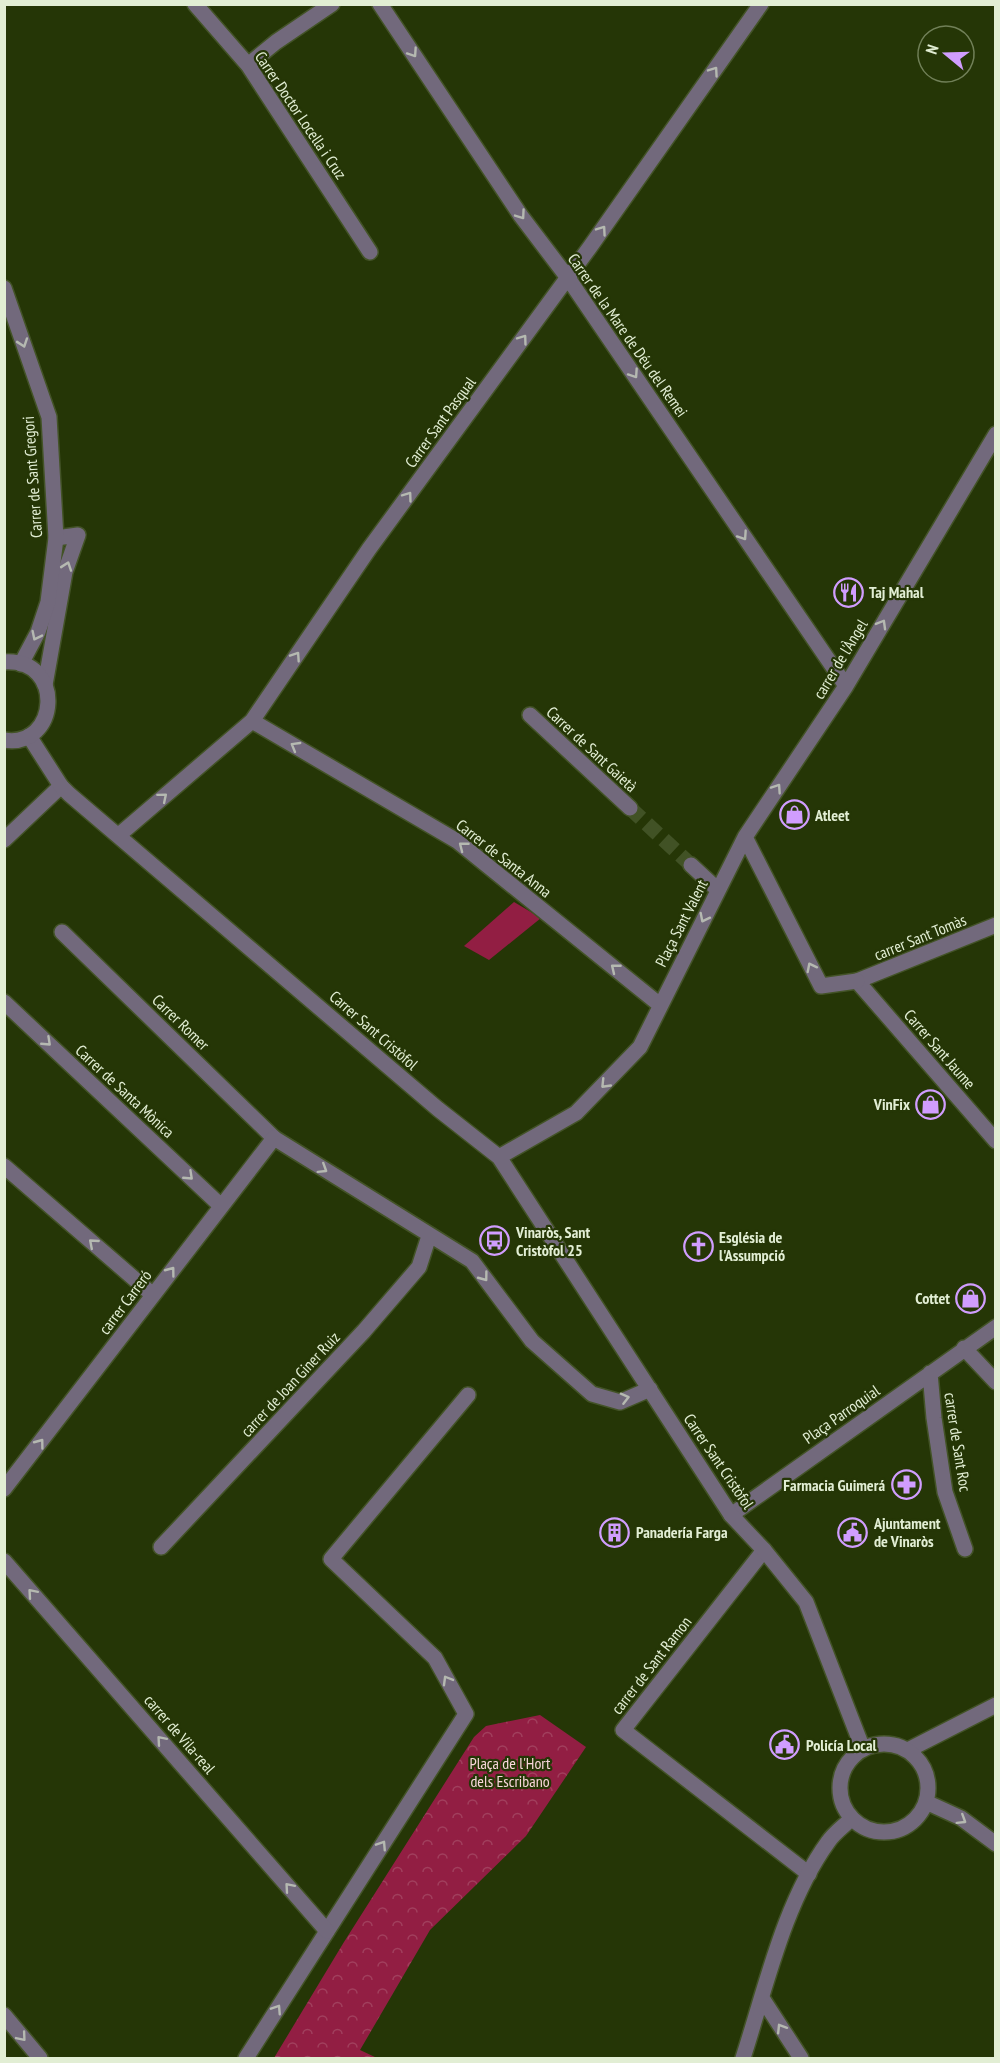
<svg xmlns="http://www.w3.org/2000/svg" width="1000" height="2063" font-family="'PT Sans Narrow',sans-serif">
  <style>
    .grass { fill: #921e43 }
    .forest { fill: url(#forest-crowns) }
    .lines { fill: none; stroke-linecap: round; stroke-linejoin: round }
    .minor-tunnel { stroke: #415225; stroke-width: 15; stroke-dasharray: 15 8; stroke-linecap: butt }
    .service-casing { stroke: #435327; stroke-width: 18 }
    .pedestrian-casing { stroke: #435327; stroke-width: 18 }
    .minor-casing { stroke: #435327; stroke-width: 18 }
    .tertiary-casing { stroke: #435327; stroke-width: 18 }
    .service { stroke: #72697c; stroke-width: 15 }
    .pedestrian { stroke: #72697c; stroke-width: 15 }
    .minor { stroke: #72697c; stroke-width: 15 }
    .tertiary { stroke: #72697c; stroke-width: 15 }
    .oneway { stroke: #b5b9b1 }
    .labels { text-anchor: middle; dominant-baseline: central; stroke-width: 4.5; stroke-linejoin: round; paint-order: stroke }
    .street-label { font-size: 16px; fill: #e2eed4; stroke: #253606 }
    .poi-label { font-size: 16px; font-weight: bold; fill: #e2eed4; stroke: #253606; text-anchor: start }
    .park-label { font-size: 16px; fill: #fad7dc; stroke: #253606 }
  </style>
  <defs>
    <pattern id="forest-crowns" width="20" height="18" patternUnits="userSpaceOnUse" patternTransform="scale(1.5)"><rect width="20" height="18" fill="#921e43"/><path d="M2 6a3 3 0 1 1 6 0M12 15a3 3 0 1 1 6 0" fill="none" stroke="#a13f5d"/></pattern>
  </defs>
  <rect width="100%" height="100%" fill="#253606"/>
  <!-- grass -->
  <path class="grass" d="M 514,902 L 541,918 L 489,960 L 464,946 Z"/>
  <!-- forest -->
  <path class="forest" d="M 540,1715 L 586,1747 L 526,1836 L 430,1930 L 360,2050 L 377,2058 L 274,2058 L 344,1942 L 474,1737 L 486,1726 Z"/>
  <g class="lines">
    <!-- minor-tunnel -->
    <path class="minor-tunnel" d="M 630,808 L 691,865"/>
    <defs>
      <path id="service" d="M 45,685 L 65,572 L 78,535 L 56,538"/>
      <path id="pedestrian" d="M 4,840 L 61,786
        M 996,925 L 857,981 L 996,1141
        M 62,932 L 274,1138
        M 964,1348 L 996,1382
        M 930,1373 L 934,1418 L 945,1492 L 965,1549
        M 731,1515 L 996,1327
        M 764,1550 L 623,1730 L 809,1874
        M 908,1750 L 996,1705
        M 246,2058 L 466,1714 L 435,1658 L 331,1559 L 468,1395"/>
      <path id="minor" d="M 195,4 L 248,65 L 370,252
        M 380,4 L 521,216 L 568,278 L 846,686
        M 248,65 L 276,42 L 332,4
        M 4,288 L 49,417 L 56,538 L 48,602 L 38,632 L 21,664
        M 530,715 L 630,808
        M 252,721 L 457,841 L 660,1005
        M 29,736 L 61,786 L 69,794 L 438,1109 L 499,1157 L 731,1515 L 764,1550 L 806,1602 L 863,1749
        M 119,835 L 252,721 L 369,549 L 590,247 L 761,4
        M 745,837 L 846,686 L 996,434
        M 691,865 L 718,890
        M 4,1002 L 221,1206
        M 499,1157 L 576,1113 L 640,1047 L 745,837 L 821,986 L 857,981
        M 4,1166 L 153,1295
        M 4,1489 L 274,1138 L 472,1261 L 532,1341 L 592,1394 L 620,1402 L 650,1389
        M 161,1547 L 364,1331 L 419,1267 L 429,1236
        M 4,1561 L 327,1931
        M840 1788a44 44 0 1 1 88 0a44 44 0 1 1-88 0Z
        M 926,1802 L 961,1818 L 996,1844
        M 762,1998 L 801,2058
        M 4,2015 L 40,2058
        M 743,2058 C 766,1987 784,1903 828,1842 C 834,1833 844,1826 851,1819"/>
      <path id="tertiary" d="M 4,662 C 66,658 59,749 4,740"/>
    </defs>
    <!-- service casing -->
    <use href="#service" class="service-casing"/>
    <!-- pedestrian casing -->
    <use href="#pedestrian" class="pedestrian-casing"/>
    <!-- minor casing -->
    <use href="#minor" class="minor-casing"/>
    <!-- tertiary casing -->
    <use href="#tertiary" class="tertiary-casing"/>
    <!-- service -->
    <use href="#service" class="service"/>
    <!-- pedestrian -->
    <use href="#pedestrian" class="pedestrian"/>
    <!-- minor -->
    <use href="#minor" class="minor"/>
    <!-- tertiary -->
    <use href="#tertiary" class="tertiary"/>
  </g>
  <!-- one-way arrows -->
  <defs><path id="oneway-chevron" d="M-2-3.5L2.5 0L-2 3.5" fill="none" stroke-width="1.6" stroke-linecap="round" stroke-linejoin="round" transform="scale(1.5)"/></defs>
  <g class="oneway">
    <use href="#oneway-chevron" transform="translate(413 53) rotate(56)"/>
    <use href="#oneway-chevron" transform="translate(714 71) rotate(-55)"/>
    <use href="#oneway-chevron" transform="translate(521 215) rotate(55)"/>
    <use href="#oneway-chevron" transform="translate(602 230) rotate(-55)"/>
    <use href="#oneway-chevron" transform="translate(523 339) rotate(-54)"/>
    <use href="#oneway-chevron" transform="translate(23 343) rotate(71)"/>
    <use href="#oneway-chevron" transform="translate(634 374) rotate(56)"/>
    <use href="#oneway-chevron" transform="translate(408 496) rotate(-54)"/>
    <use href="#oneway-chevron" transform="translate(743 536) rotate(56)"/>
    <use href="#oneway-chevron" transform="translate(67 566) rotate(-71)"/>
    <use href="#oneway-chevron" transform="translate(882 624) rotate(-60)"/>
    <use href="#oneway-chevron" transform="translate(36 636) rotate(116)"/>
    <use href="#oneway-chevron" transform="translate(296 656) rotate(-56)"/>
    <use href="#oneway-chevron" transform="translate(295 746) rotate(-150)"/>
    <use href="#oneway-chevron" transform="translate(777 788) rotate(-56)"/>
    <use href="#oneway-chevron" transform="translate(163 797) rotate(-40)"/>
    <use href="#oneway-chevron" transform="translate(463 846) rotate(-142)"/>
    <use href="#oneway-chevron" transform="translate(704 918) rotate(117)"/>
    <use href="#oneway-chevron" transform="translate(811 967) rotate(-117)"/>
    <use href="#oneway-chevron" transform="translate(615 968) rotate(-141)"/>
    <use href="#oneway-chevron" transform="translate(47 1042) rotate(43)"/>
    <use href="#oneway-chevron" transform="translate(605 1084) rotate(134)"/>
    <use href="#oneway-chevron" transform="translate(323 1169) rotate(32)"/>
    <use href="#oneway-chevron" transform="translate(189 1176) rotate(43)"/>
    <use href="#oneway-chevron" transform="translate(93 1243) rotate(-139)"/>
    <use href="#oneway-chevron" transform="translate(171 1271) rotate(-53)"/>
    <use href="#oneway-chevron" transform="translate(484 1277) rotate(53)"/>
    <use href="#oneway-chevron" transform="translate(625 1398) rotate(-14)"/>
    <use href="#oneway-chevron" transform="translate(40 1443) rotate(-53)"/>
    <use href="#oneway-chevron" transform="translate(32 1593) rotate(-131)"/>
    <use href="#oneway-chevron" transform="translate(447 1680) rotate(-120)"/>
    <use href="#oneway-chevron" transform="translate(161 1740) rotate(-131)"/>
    <use href="#oneway-chevron" transform="translate(962 1820) rotate(32)"/>
    <use href="#oneway-chevron" transform="translate(382 1845) rotate(-57)"/>
    <use href="#oneway-chevron" transform="translate(289 1887) rotate(-131)"/>
    <use href="#oneway-chevron" transform="translate(277 2009) rotate(-57)"/>
    <use href="#oneway-chevron" transform="translate(781 2028) rotate(-122)"/>
    <use href="#oneway-chevron" transform="translate(22 2037) rotate(50)"/>
  </g>
  <!-- icons -->
  <defs>
    <symbol id="restaurant-ring" viewBox="-11 -11 22 22"><circle r="9.5" fill="#253606" stroke="#d09dfe" stroke-width="1.5"/><path d="M-5-6h1v4h1v-4h1v4h1v-4h1v5L-1.5 .5V6h-2V.5L-5-1ZM5-6V6H3V1.5H1.5Q1.5-4 5-6Z" fill="#d09dfe"/></symbol>
    <symbol id="shop-ring" viewBox="-11 -11 22 22"><circle r="9.5" fill="#253606" stroke="#d09dfe" stroke-width="1.5"/><path d="M-5-2.5h2.3a2.7 3.5 0 0 1 5.4 0H5L5.5 6h-11ZM-1.5-2.5h3a1.5 2.3 0 0 0-3 0Z" fill="#d09dfe"/></symbol>
    <symbol id="bus-ring" viewBox="-11 -11 22 22"><circle r="9.5" fill="#253606" stroke="#d09dfe" stroke-width="1.5"/><path d="M-5-6H5V4H4V6H2V4H-2V6H-4V4H-5ZM-3.5-4V0h7V-4ZM-3.5 1.2v1.5H-2V1.2ZM2 1.2v1.5H3.5V1.2Z" fill="#d09dfe"/></symbol>
    <symbol id="church-ring" viewBox="-11 -11 22 22"><circle r="9.5" fill="#253606" stroke="#d09dfe" stroke-width="1.5"/><path d="M-1.2-6h2.4v3.5h3.3v2.4h-3.3V6h-2.4V-.1h-3.3v-2.4h3.3Z" fill="#d09dfe"/></symbol>
    <symbol id="pharmacy-ring" viewBox="-11 -11 22 22"><circle r="9.5" fill="#253606" stroke="#d09dfe" stroke-width="1.5"/><path d="M-2-6h4v4h4v4h-4v4h-4v-4h-4v-4h4Z" fill="#d09dfe"/></symbol>
    <symbol id="building-ring" viewBox="-11 -11 22 22"><circle r="9.5" fill="#253606" stroke="#d09dfe" stroke-width="1.5"/><path d="M-4-6H4V6H1V3H-1V6H-4ZM-2.5-4.3h1.7v1.8h-1.7ZM.8-4.3h1.7v1.8H.8ZM-2.5-1h1.7V.8h-1.7ZM.8-1h1.7V.8H.8Z" fill="#d09dfe"/></symbol>
    <symbol id="civic-ring" viewBox="-11 -11 22 22"><circle r="9.5" fill="#253606" stroke="#d09dfe" stroke-width="1.5"/><path d="M-.6-6.5H3V-4.5H.6V-3L4-1V1h2V6H-6V1h2V-1L-.6-3ZM-1.2 2.5V6h2.4V2.5Z" fill="#d09dfe"/></symbol>
  </defs>
  <g fill-rule="evenodd">
    <use href="#restaurant-ring" x="832" y="576" width="33" height="33"/>
    <use href="#shop-ring" x="778" y="798" width="33" height="33"/>
    <use href="#shop-ring" x="914" y="1088" width="33" height="33"/>
    <use href="#bus-ring" x="478" y="1224" width="33" height="33"/>
    <use href="#church-ring" x="682" y="1230" width="33" height="33"/>
    <use href="#shop-ring" x="954" y="1282" width="33" height="33"/>
    <use href="#pharmacy-ring" x="890" y="1468" width="33" height="33"/>
    <use href="#building-ring" x="598" y="1516" width="33" height="33"/>
    <use href="#civic-ring" x="836" y="1516" width="33" height="33"/>
    <use href="#civic-ring" x="768" y="1728" width="33" height="33"/>
  </g>
  <g class="labels">
    <!-- street labels -->
    <g class="street-label">
      <text transform="translate(301 115) rotate(56)">Carrer Doctor Locella i Cruz</text>
      <text transform="translate(628 335) rotate(55)">Carrer de la Mare de Déu del Remei</text>
      <text transform="translate(440 422) rotate(-54)">Carrer Sant Pasqual</text>
      <text transform="translate(32 477) rotate(-94)">Carrer de Sant Gregori</text>
      <text transform="translate(840 659) rotate(-59)">carrer de l'Àngel</text>
      <text transform="translate(592 749) rotate(43)">Carrer de Sant Gaietà</text>
      <text transform="translate(504 858) rotate(38)">Carrer de Santa Anna</text>
      <text transform="translate(681 923) rotate(-63)">Plaça Sant Valent</text>
      <text transform="translate(920 937) rotate(-22)">carrer Sant Tomàs</text>
      <text transform="translate(181 1022) rotate(44)">Carrer Romer</text>
      <text transform="translate(374 1030) rotate(41)">Carrer Sant Cristòfol</text>
      <text transform="translate(940 1049) rotate(49)">Carrer Sant Jaume</text>
      <text transform="translate(125 1091) rotate(43)">Carrer de Santa Mònica</text>
      <text transform="translate(125 1302) rotate(-53)">carrer Carreró</text>
      <text transform="translate(290 1384) rotate(-47)">carrer de Joan Giner Ruiz</text>
      <text transform="translate(841 1414) rotate(-35)">Plaça Parroquial</text>
      <text transform="translate(958 1442) rotate(81)">carrer de Sant Roc</text>
      <text transform="translate(719 1461) rotate(56)">Carrer Sant Cristòfol</text>
      <text transform="translate(651 1665) rotate(-52)">carrer de Sant Ramon</text>
      <text transform="translate(180 1734) rotate(49)">carrer de Vila-real</text>
    </g>
    <!-- poi labels -->
    <g class="poi-label">
      <text x="869" y="592">Taj Mahal</text>
      <text x="815" y="815">Atleet</text>
      <text x="910" y="1104" text-anchor="end">VinFix</text>
      <text x="516" y="1232">Vinaròs, Sant<tspan x="516" dy="18">Cristòfol 25</tspan></text>
      <text x="719" y="1237">Església de<tspan x="719" dy="18">l'Assumpció</tspan></text>
      <text x="950" y="1298" text-anchor="end">Cottet</text>
      <text x="885" y="1485" text-anchor="end">Farmacia Guimerá</text>
      <text x="874" y="1523">Ajuntament<tspan x="874" dy="18">de Vinaròs</tspan></text>
      <text x="636" y="1532">Panadería Farga</text>
      <text x="806" y="1745">Policía Local</text>
    </g>
    <!-- park labels -->
    <g class="park-label">
      <text x="510" y="1763">Plaça de l'Hort<tspan x="510" dy="18">dels Escribano</tspan></text>
    </g>
  </g>
  <!-- border -->
  <rect width="1000" height="2063" fill="none" stroke="#e2eed4" stroke-width="12"/>
  <!-- north arrow -->
  <g transform="translate(946 54) rotate(289)"><circle r="28" fill="#253606" stroke="#718058" stroke-width="1.5"/>
  <path d="M0-4.5L10 22L0 15L-10 22Z" fill="#d09dfe"/>
  <text y="-9" font-size="16" font-weight="bold" text-anchor="middle" fill="#e2eed4">N</text>
  </g>
</svg>
